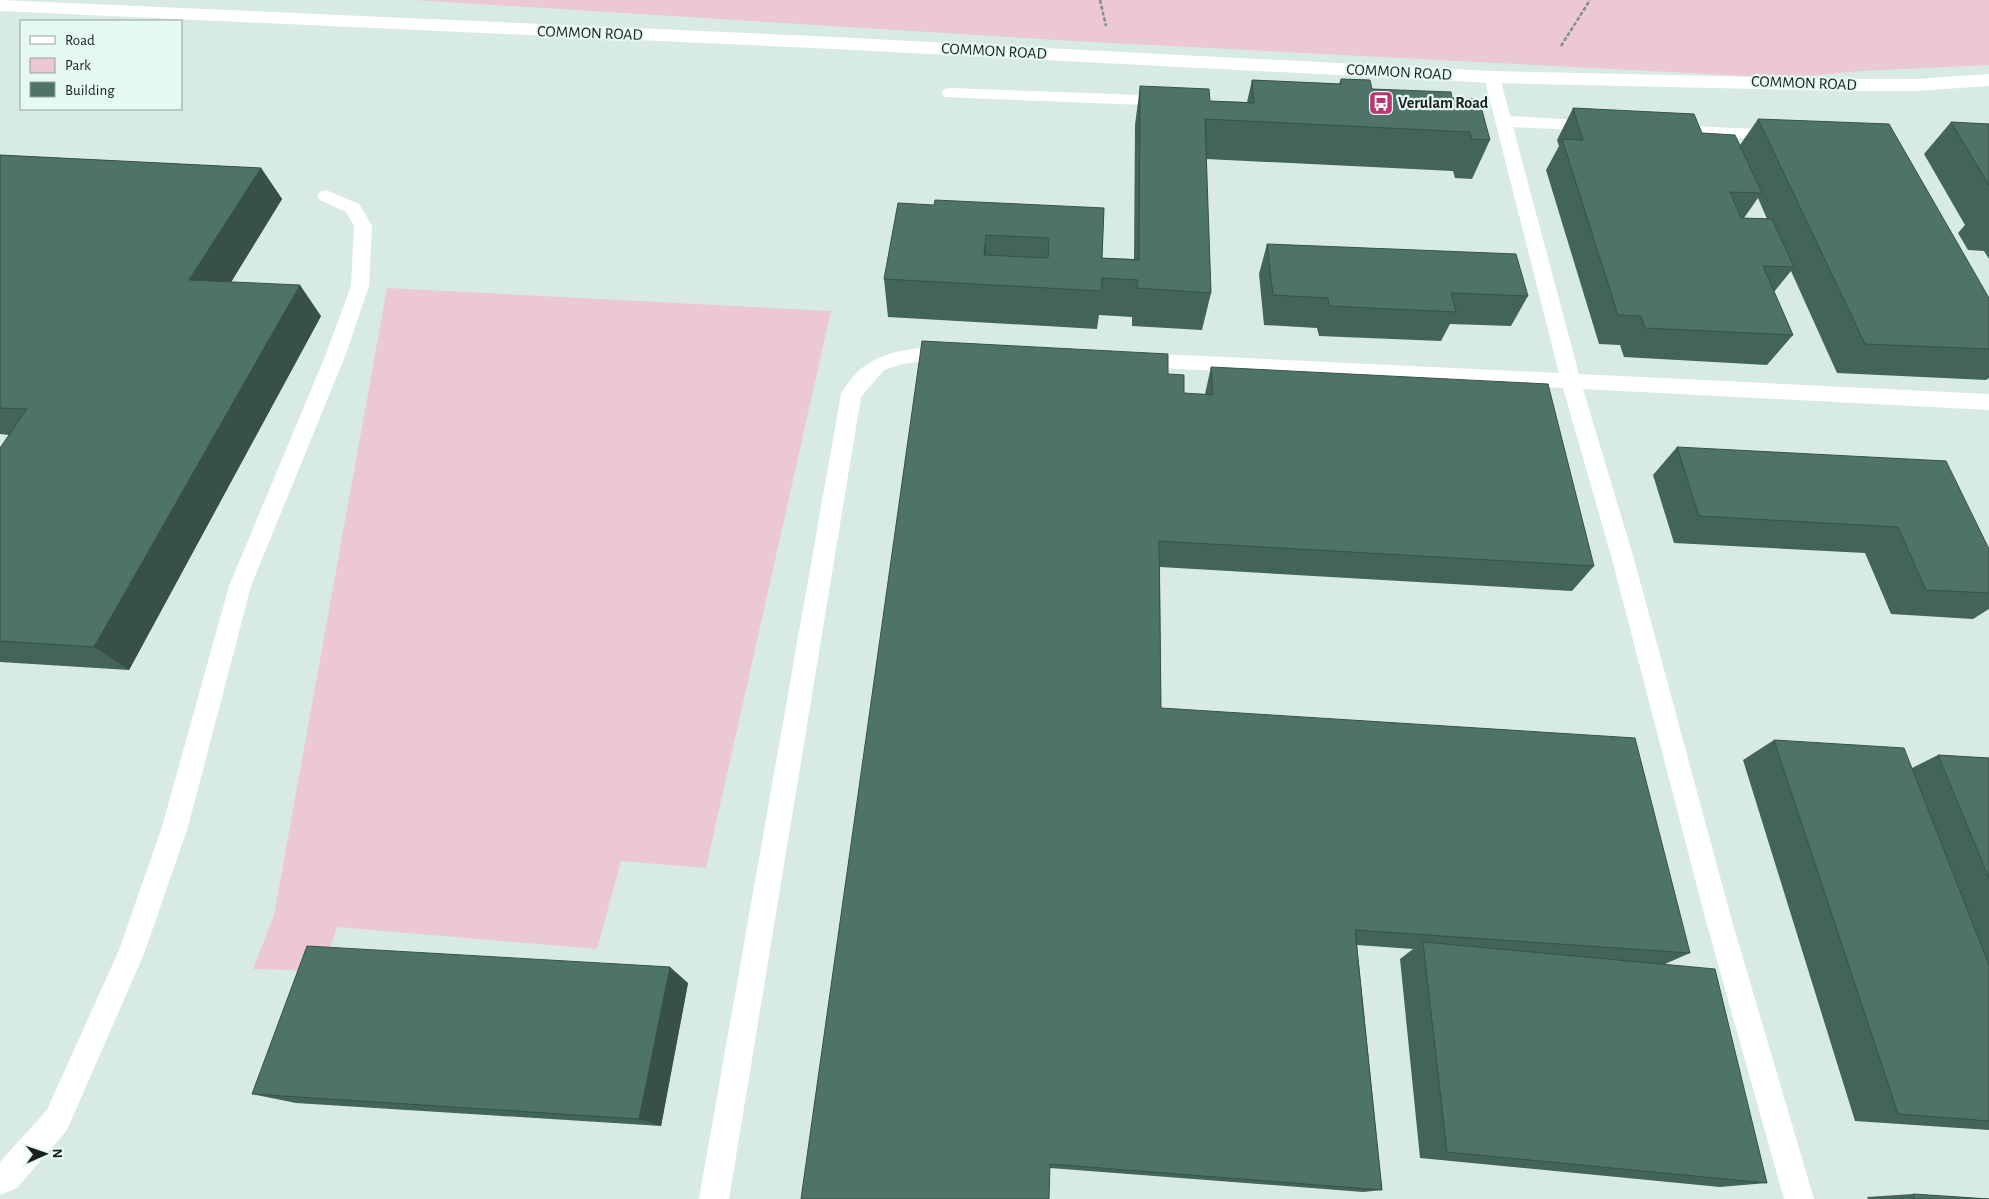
<svg xmlns="http://www.w3.org/2000/svg" width="1989" height="1199" font-family="'Alegreya Sans',sans-serif">
  <style>
    .green { fill: #ecc8d3 }
    .lines { fill: none; stroke-linecap: round; stroke-linejoin: round }
    .path { stroke: #818e8a; stroke-width: 2.5; stroke-dasharray: 4 2; stroke-linecap: butt }
    .service { fill: #fff; fill-rule: evenodd }
    .tertiary { fill: #fff; fill-rule: evenodd }
    .wall { fill: #43645b; fill-rule: evenodd }
    .shaded-wall { fill: #37514a }
    .building { fill: #4e746a; stroke: #37514a; fill-rule: evenodd }
    .labels { text-anchor: middle; dominant-baseline: central; stroke-width: 4.5; stroke-linejoin: round; paint-order: stroke }
    .far-street-label { font-size: 16px; fill: #19201e; stroke: #e5f8f2 }
    .far-poi-label { font-size: 16px; font-weight: bold; fill: #19201e; stroke: #e5f8f2; text-anchor: start }
  </style>
  <rect width="100%" height="100%" fill="#d8eae5"/>
  <!-- green -->
  <path class="green" d="M 414,0 L 1989,0 L 1989,65 L 1862,71 L 1784,78 L 1073,41 Z
    M 387,288 L 831,311 L 706,868 L 621,861 L 597,949 L 337,927 L 322,971 L 253,969 L 274,915 Z"/>
  <g class="lines">
    <!-- path -->
    <path class="path" d="M 1100,0 L 1106,26
      M 1561,46 L 1590,0"/>
    <!-- service -->
    <path class="service" d="M 1492,72 L 1498,74 L 1500,77 L 1510,116 L 1595,121 L 1601,122 L 1603,126 L 1601,130 L 1595,131 L 1513,127 L 1579,374 L 1989,394 L 1989,410 L 1583,389 L 1634,559 L 1732,921 L 1814,1199 L 1784,1199 L 1706,921 L 1612,559 L 1563,388 L 1138,367 L 1131,365 L 1128,360 L 1131,355 L 1138,353 L 1559,373 L 1484,77 L 1486,74 Z
      M 950,88 L 1169,96 L 1175,97 L 1177,101 L 1175,105 L 1169,106 L 944,97 L 942,93 L 944,89 Z
      M 1672,125 L 1777,130 L 1783,131 L 1785,135 L 1783,139 L 1777,140 L 1666,134 L 1664,130 L 1666,126 Z
      M 326,190 L 359,204 L 372,226 L 369,286 L 346,354 L 251,586 L 188,827 L 144,954 L 67,1130 L 17,1188 L 0,1195 L 0,1162 L 47,1110 L 119,950 L 162,827 L 229,586 L 326,354 L 351,286 L 354,226 L 346,212 L 320,200 L 317,196 L 320,192 Z
      M 949,345 L 956,347 L 959,352 L 956,357 L 902,364 L 884,370 L 861,397 L 729,1199 L 699,1199 L 841,394 C 866,349 904,350 949,345 Z"/>
    <!-- tertiary -->
    <path class="tertiary" d="M 0,0 L 814,36 L 1492,71 L 1842,79 L 1915,79 L 1989,74 L 1989,86 L 1915,91 L 1842,91 L 1492,83 L 814,48 L 0,11 Z"/>
  </g>
  <!-- wall -->
  <path class="wall" d="M 1341,79 L 1372,89 L 1452,98 L 1490,140 L 1472,179 L 1455,178 L 1453,171 L 1206,159 L 1211,293 L 1202,330 L 1132,326 L 1132,317 L 1099,315 L 1097,329 L 888,317 L 884,279 L 934,205 L 1104,208 L 1102,258 L 1134,259 L 1135,125 L 1140,86 L 1210,101 L 1247,102 L 1252,80 L 1339,84 Z
    M 1573,108 L 1702,133 L 1740,145 L 1758,119 L 1989,298 L 1989,378 L 1986,380 L 1837,373 L 1791,271 L 1774,292 L 1793,335 L 1767,365 L 1624,357 L 1620,345 L 1599,344 L 1546,170 L 1559,146 L 1557,140 ZM 1758,198 L 1767,219 L 1744,218 Z
    M 1951,122 L 1989,124 L 1989,259 L 1984,251 L 1968,250 L 1958,233 L 1965,225 L 1924,154 Z
    M 0,155 L 261,168 L 282,199 L 231,282 L 321,316 L 129,670 L 0,662 L 0,448 L 9,435 L 0,434 Z
    M 1267,244 L 1528,296 L 1511,326 L 1450,324 L 1441,341 L 1319,336 L 1317,328 L 1264,325 L 1259,274 Z
    M 922,341 L 1168,374 L 1184,393 L 1205,394 L 1211,367 L 1594,566 L 1572,591 L 1160,567 L 1161,708 L 1690,953 L 1665,964 L 1767,1183 L 1720,1187 L 1420,1158 L 1400,959 L 1413,949 L 1357,945 L 1382,1190 L 1363,1192 L 1050,1168 Z
    M 1677,447 L 1989,549 L 1989,609 L 1973,619 L 1891,614 L 1865,553 L 1674,543 L 1653,475 Z
    M 1774,740 L 1912,768 L 1938,755 L 1989,758 L 1989,1130 L 1855,1121 L 1743,760 Z
    M 688,983 L 661,1126 L 296,1103 L 252,1094 Z
    M 1913,1194 L 1989,1199 L 1868,1199 L 1867,1197 Z"/>
  <!-- shaded-wall -->
  <path class="shaded-wall" d="M 261,168 L 282,199 L 214,310 L 189,280 Z
    M 986,235 L 986,273 L 984,255 Z
    M 300,285 L 321,316 L 129,670 L 94,647 Z
    M 670,967 L 688,983 L 661,1126 L 639,1119 Z"/>
  <!-- building -->
  <path class="building" d="M 1341,79 L 1370,80 L 1372,89 L 1451,92 L 1452,98 L 1479,99 L 1490,140 L 1472,139 L 1470,132 L 1205,119 L 1211,293 L 1137,288 L 1138,280 L 1102,278 L 1101,291 L 884,279 L 898,203 L 934,205 L 935,200 L 1104,208 L 1102,258 L 1139,260 L 1140,86 L 1209,89 L 1210,101 L 1254,103 L 1252,80 L 1341,84 ZM 986,235 L 1049,238 L 1048,258 L 984,255 Z
    M 1573,108 L 1694,114 L 1702,133 L 1735,135 L 1762,193 L 1730,192 L 1741,218 L 1772,219 L 1794,267 L 1763,266 L 1793,335 L 1645,328 L 1641,316 L 1618,315 L 1562,139 L 1583,140 Z
    M 1758,119 L 1889,124 L 1989,298 L 1989,349 L 1865,344 Z
    M 1951,122 L 1989,124 L 1989,185 Z
    M 0,155 L 261,168 L 189,280 L 300,285 L 94,647 L 0,641 L 0,448 L 27,409 L 0,408 Z
    M 1267,244 L 1516,254 L 1528,296 L 1451,293 L 1456,312 L 1329,306 L 1328,298 L 1273,295 Z
    M 922,341 L 1168,354 L 1168,374 L 1184,375 L 1184,393 L 1213,395 L 1211,367 L 1548,384 L 1594,566 L 1159,541 L 1161,708 L 1635,738 L 1690,953 L 1355,930 L 1382,1190 L 1050,1164 L 1049,1199 L 801,1199 Z
    M 1677,447 L 1946,461 L 1989,549 L 1989,593 L 1926,590 L 1898,527 L 1699,516 Z
    M 1774,740 L 1904,748 L 1989,965 L 1989,1121 L 1898,1114 Z
    M 1938,755 L 1989,758 L 1989,878 Z
    M 1423,942 L 1715,969 L 1767,1183 L 1447,1152 Z
    M 307,946 L 670,967 L 639,1119 L 252,1094 Z
    M 1913,1194 L 1989,1199 L 1914,1199 Z"/>
  <!-- icons -->
  <defs>
    <symbol id="bus-square" viewBox="-11 -11 22 22"><rect x="-9" y="-9" width="18" height="18" rx="4" fill="#bc3472" stroke="#e5f8f2"/><path d="M-5-6H5V4H4V6H2V4H-2V6H-4V4H-5ZM-3.5-4V0h7V-4ZM-3.5 1.2v1.5H-2V1.2ZM2 1.2v1.5H3.5V1.2Z" fill="#fff"/></symbol>
  </defs>
  <g fill-rule="evenodd">
    <use href="#bus-square" x="1367" y="89" width="28" height="28"/>
  </g>
  <g class="labels">
    <!-- far-street labels -->
    <g class="far-street-label">
      <text transform="translate(590 33) rotate(2)">COMMON ROAD</text>
      <text transform="translate(994 51) rotate(3)">COMMON ROAD</text>
      <text transform="translate(1399 72) rotate(3)">COMMON ROAD</text>
      <text transform="translate(1804 83) rotate(2)">COMMON ROAD</text>
    </g>
    <!-- far-poi labels -->
    <g class="far-poi-label">
      <text x="1398" y="103">Verulam Road</text>
    </g>
  </g>
  <!-- legend -->
  <rect x="20" y="20" width="162" height="90" fill="#e5f8f2" stroke="#93a29d"/>
  <rect x="30" y="36" width="25" height="8" fill="#ffffff" stroke="#93a29d"/>
  <text x="65" y="45" font-size="15" fill="#19201e">Road</text>
  <rect x="30" y="58" width="25" height="15" fill="#ecc8d3" stroke="#93a29d"/>
  <text x="65" y="70" font-size="15" fill="#19201e">Park</text>
  <rect x="30" y="82" width="25" height="15" fill="#4e746a" stroke="#93a29d"/>
  <text x="65" y="95" font-size="15" fill="#19201e">Building</text>
  <!-- north arrow -->
  <g transform="translate(45 1154) rotate(88)" stroke="#e5f8f2" stroke-width="4" paint-order="stroke">
  <path d="M0-4L9 19L0 12L-9 19Z" fill="#19201e"/>
  <text y="-8" font-size="14" font-weight="bold" text-anchor="middle" fill="#19201e">N</text>
  </g>
</svg>
